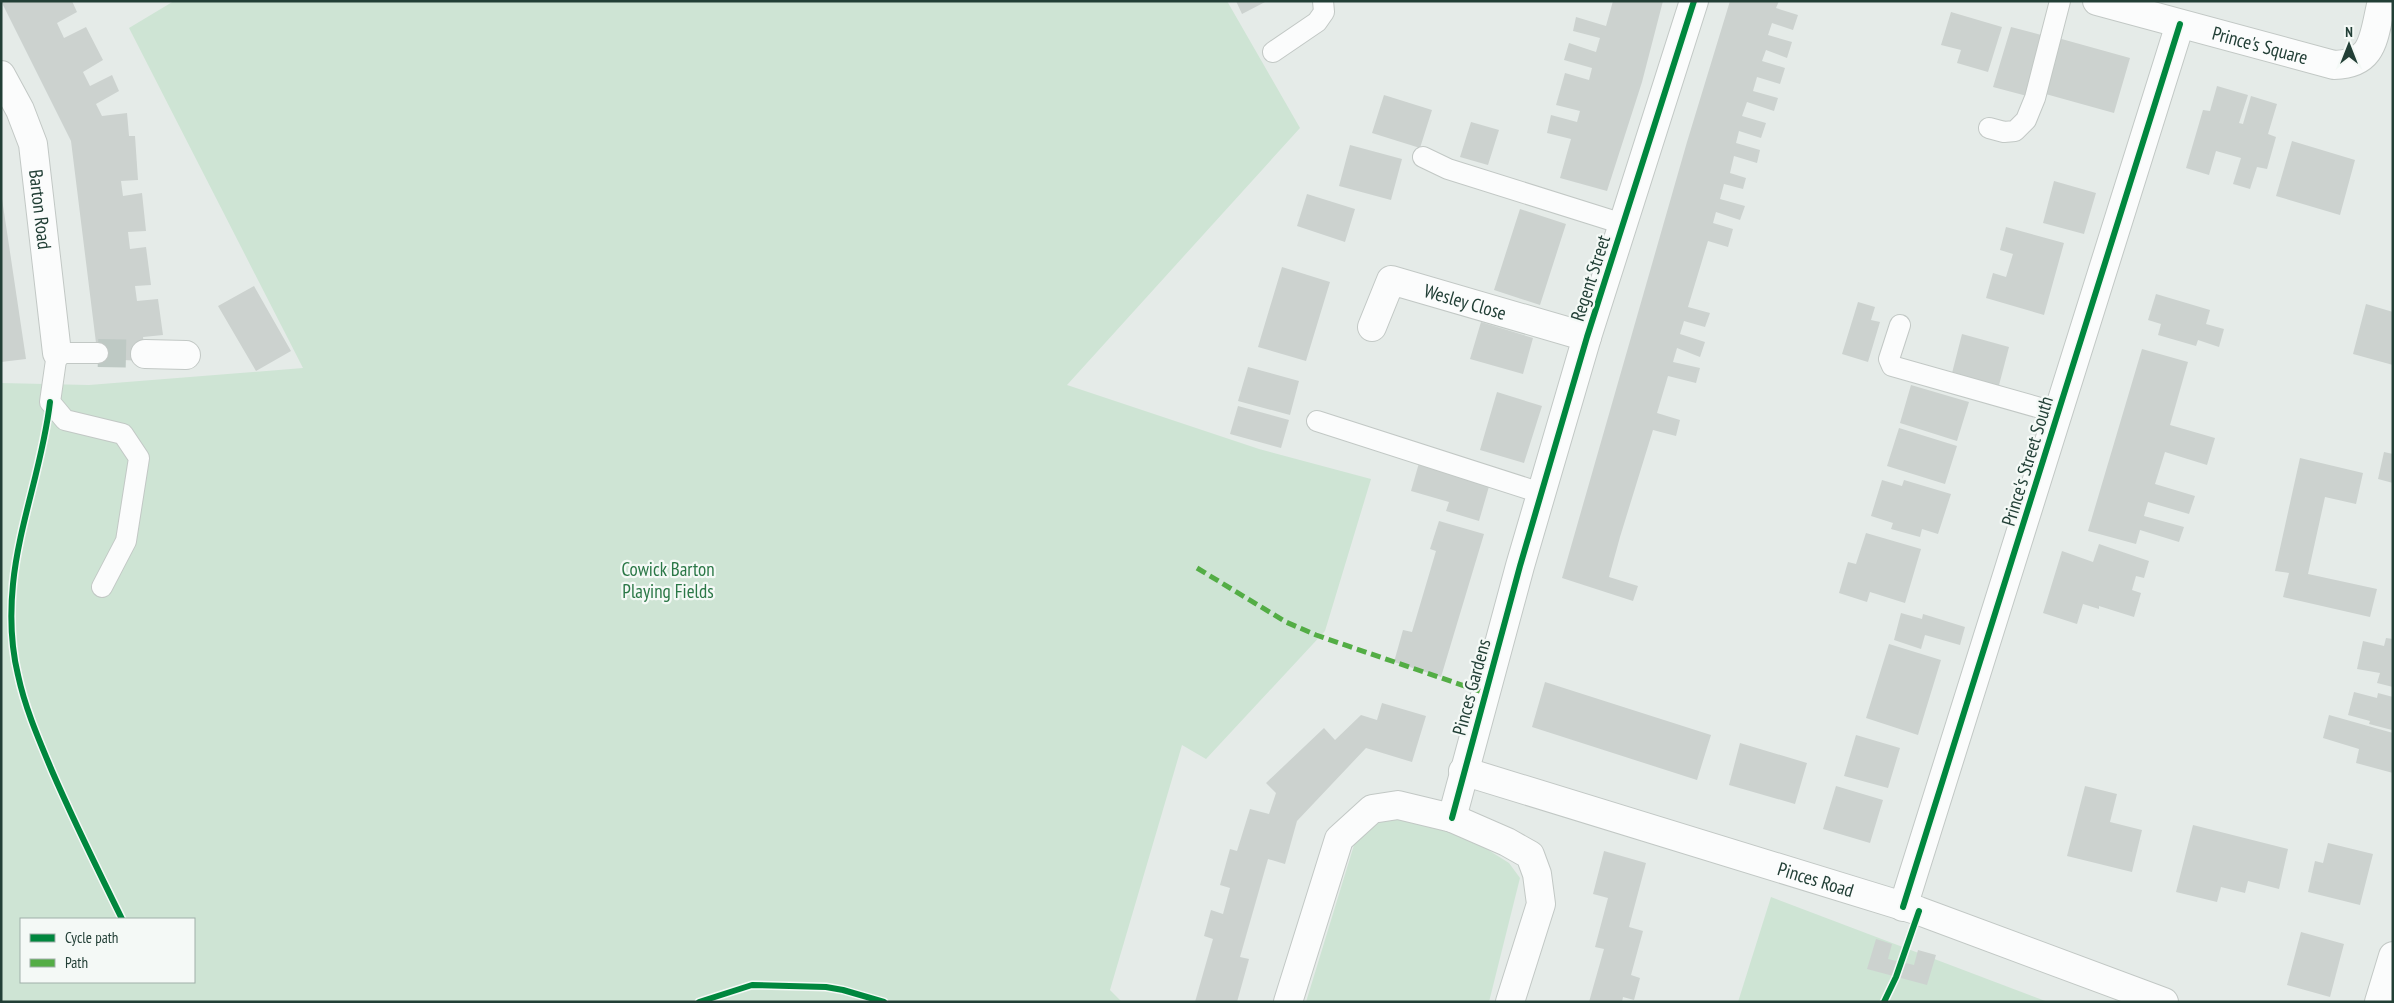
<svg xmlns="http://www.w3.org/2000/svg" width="2394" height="1003" font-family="'PT Sans Narrow',sans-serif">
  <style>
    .green { fill: #cee4d4; fill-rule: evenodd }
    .building { fill: #ccd2cf }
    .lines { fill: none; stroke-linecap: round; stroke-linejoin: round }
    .street-tunnel { stroke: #bec9c4; stroke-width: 28; stroke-dasharray: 28 14; stroke-linecap: butt }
    .lane-casing { stroke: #c2c8c5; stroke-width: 22 }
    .street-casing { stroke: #c2c8c5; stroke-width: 30 }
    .lane { stroke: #fbfcfc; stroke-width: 20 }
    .street { stroke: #fbfcfc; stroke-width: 28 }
    .quiet { stroke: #53ad45; stroke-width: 5; stroke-dasharray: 10 5; stroke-linecap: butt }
    .cycleway-casing { stroke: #f4f9f6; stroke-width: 9 }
    .cycleway { stroke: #00873e; stroke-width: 6 }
    .labels { text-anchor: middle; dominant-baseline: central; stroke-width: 4.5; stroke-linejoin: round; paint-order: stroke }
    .street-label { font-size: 19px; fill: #223f36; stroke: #f4f9f6 }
    .park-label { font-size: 19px; fill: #2a7746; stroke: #f4f9f6 }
  </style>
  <rect width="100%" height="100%" fill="#e5ebe8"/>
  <!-- green -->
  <path class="green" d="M 174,1 L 1227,1 L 1300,128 L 1067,385 L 1259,449 L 1371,479 L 1325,631 L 1206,759 L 1182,745 L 1110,990 L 1122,1002 L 1,1002 L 1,383 L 89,385 L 303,368 L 129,28 ZM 21,919 L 194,919 L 194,982 L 21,982 Z
    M 1394,819 L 1416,820 L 1474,841 L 1509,863 L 1520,878 L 1489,1002 L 1306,1002 L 1354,845 L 1373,824 Z
    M 1771,897 L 2048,1002 L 1738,1002 Z"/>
  <!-- building -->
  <path class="building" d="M 1,1 L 72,1 L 77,12 L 57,23 L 64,38 L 86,27 L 103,60 L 83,72 L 90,86 L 112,75 L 119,91 L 96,104 L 102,116 L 127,113 L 129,136 L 135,136 L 138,180 L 121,181 L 123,196 L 142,193 L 146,231 L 128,232 L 130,249 L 146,247 L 151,285 L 135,286 L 137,301 L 158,299 L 163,335 L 143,337 L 146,361 L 98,359 L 71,141 Z
    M 1236,1 L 1267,1 L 1242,14 Z
    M 1613,1 L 1663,1 L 1642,82 L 1607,191 L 1560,178 L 1571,139 L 1547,133 L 1551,115 L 1577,122 L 1580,111 L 1556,105 L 1565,73 L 1589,80 L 1592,68 L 1564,60 L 1569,43 L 1596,52 L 1600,38 L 1573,31 L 1576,17 L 1606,26 Z
    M 1730,1 L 1779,1 L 1776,8 L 1798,15 L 1793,30 L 1772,23 L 1768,35 L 1792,42 L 1787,58 L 1766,50 L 1762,61 L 1785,68 L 1780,84 L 1757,77 L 1753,91 L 1778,98 L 1774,111 L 1747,102 L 1742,116 L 1766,123 L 1761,138 L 1739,131 L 1736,143 L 1760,150 L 1757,163 L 1734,156 L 1730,173 L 1746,178 L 1743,189 L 1724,184 L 1720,199 L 1745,206 L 1740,220 L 1716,212 L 1713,223 L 1733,229 L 1728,247 L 1708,241 L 1688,307 L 1710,313 L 1705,327 L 1684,321 L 1680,334 L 1705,342 L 1700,357 L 1677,348 L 1673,362 L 1700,368 L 1696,383 L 1668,376 L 1657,413 L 1680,420 L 1676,436 L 1653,430 L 1620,537 L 1609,577 L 1638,586 L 1633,601 L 1562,578 L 1687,142 Z
    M 1951,12 L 2002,27 L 1988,72 L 1957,63 L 1961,50 L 1941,45 Z
    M 2011,27 L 2045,36 L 2027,96 L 1993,87 Z
    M 2058,38 L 2130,58 L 2114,113 L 2042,93 Z
    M 2217,86 L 2248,95 L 2239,123 L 2243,124 L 2251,96 L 2277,104 L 2268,134 L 2276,137 L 2267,169 L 2257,167 L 2250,189 L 2233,184 L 2241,158 L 2216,151 L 2209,175 L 2186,168 L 2203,110 L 2210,111 Z
    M 1384,95 L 1432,110 L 1420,148 L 1372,133 Z
    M 1471,122 L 1499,130 L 1488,165 L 1460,157 Z
    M 2292,141 L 2355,160 L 2340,215 L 2276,196 Z
    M 1350,145 L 1402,159 L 1391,200 L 1339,186 Z
    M 2054,181 L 2096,193 L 2084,234 L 2043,223 Z
    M 1,192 L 26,359 L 1,362 Z
    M 1307,194 L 1355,209 L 1345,242 L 1297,226 Z
    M 1520,209 L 1566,224 L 1540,305 L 1494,290 Z
    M 2006,227 L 2064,243 L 2044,315 L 1986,298 L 1993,273 L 2006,277 L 2013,254 L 2000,250 Z
    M 1282,267 L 1330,282 L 1306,361 L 1258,347 Z
    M 254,286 L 291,351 L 256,371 L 218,306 Z
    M 2156,294 L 2210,310 L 2206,324 L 2224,329 L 2219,347 L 2198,340 L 2196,346 L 2158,335 L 2161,324 L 2148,320 Z
    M 1858,302 L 1875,307 L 1871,320 L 1880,322 L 1868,362 L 1842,354 Z
    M 2366,304 L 2393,312 L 2393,365 L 2353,354 Z
    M 1481,322 L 1533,338 L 1523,374 L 1470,359 Z
    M 1962,334 L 2009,347 L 1998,389 L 1951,377 Z
    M 2142,349 L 2188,362 L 2170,425 L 2215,438 L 2207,465 L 2165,452 L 2155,484 L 2195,496 L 2189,514 L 2148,502 L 2144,516 L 2184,527 L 2179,542 L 2140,530 L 2136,544 L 2088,531 Z
    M 1248,367 L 1299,381 L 1290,415 L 1238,401 Z
    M 1911,385 L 1969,402 L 1957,441 L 1900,423 Z
    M 1497,392 L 1542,406 L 1524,463 L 1480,450 Z
    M 1238,406 L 1289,420 L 1281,448 L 1230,434 Z
    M 1899,428 L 1957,446 L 1945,484 L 1887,466 Z
    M 2384,452 L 2393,454 L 2393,483 L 2378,479 Z
    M 2300,458 L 2363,473 L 2356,504 L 2325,497 L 2308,574 L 2377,589 L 2370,617 L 2283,597 L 2289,573 L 2275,571 Z
    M 1419,463 L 1490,483 L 1479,521 L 1446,511 L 1449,502 L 1411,491 Z
    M 1882,480 L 1902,486 L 1904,480 L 1951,494 L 1938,534 L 1922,529 L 1920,537 L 1891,529 L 1893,523 L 1871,516 Z
    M 1439,521 L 1484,534 L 1441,677 L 1394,662 L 1403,630 L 1412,632 L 1436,551 L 1430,549 Z
    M 1866,533 L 1921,549 L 1905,603 L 1870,592 L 1867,602 L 1839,593 L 1848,562 L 1856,564 Z
    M 2099,544 L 2149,561 L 2144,578 L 2136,576 L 2132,590 L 2141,593 L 2134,617 L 2099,606 L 2099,609 L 2083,604 L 2077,624 L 2043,613 L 2062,551 L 2093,562 Z
    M 1901,613 L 1922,619 L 1923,614 L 1965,627 L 1960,645 L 1925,635 L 1921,649 L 1894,640 Z
    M 2386,638 L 2393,639 L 2393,687 L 2377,683 L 2380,673 L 2357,669 L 2363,641 L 2384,646 Z
    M 1889,644 L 1941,660 L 1918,735 L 1866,718 Z
    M 1545,682 L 1711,735 L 1697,780 L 1532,727 Z
    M 2354,692 L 2377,698 L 2378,693 L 2393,697 L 2392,730 L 2369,724 L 2370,721 L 2348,715 Z
    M 1382,703 L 1426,716 L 1412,762 L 1366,748 L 1297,821 L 1285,864 L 1268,859 L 1240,957 L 1249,959 L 1237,1002 L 1195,1002 L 1213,939 L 1204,936 L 1211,910 L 1223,914 L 1230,888 L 1220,885 L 1230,849 L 1237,851 L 1250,809 L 1269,814 L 1276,793 L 1266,783 L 1324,728 L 1335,740 L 1361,715 L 1377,720 Z
    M 2329,715 L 2393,733 L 2393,773 L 2356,763 L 2359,749 L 2323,738 Z
    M 1856,735 L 1900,748 L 1888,788 L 1844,776 Z
    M 1740,743 L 1807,763 L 1795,804 L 1729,785 Z
    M 1836,786 L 1883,800 L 1870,843 L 1823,829 Z
    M 2085,786 L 2117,794 L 2110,822 L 2142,830 L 2132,872 L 2067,856 Z
    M 2193,825 L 2288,849 L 2279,889 L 2248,881 L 2245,893 L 2221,887 L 2217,902 L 2176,892 Z
    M 2328,843 L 2373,854 L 2360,905 L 2308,892 L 2315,861 L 2323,863 Z
    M 1604,851 L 1646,863 L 1629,927 L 1643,931 L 1631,975 L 1640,978 L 1634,1000 L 1623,997 L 1622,1002 L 1589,1002 L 1604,949 L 1595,947 L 1608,898 L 1593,894 Z
    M 2301,932 L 2344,944 L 2330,997 L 2287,985 Z
    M 1876,939 L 1892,944 L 1888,959 L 1914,965 L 1918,950 L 1936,955 L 1927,985 L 1867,969 Z"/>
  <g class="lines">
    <!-- street-tunnel -->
    <path class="street-tunnel" d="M 98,353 L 145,354"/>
    <defs>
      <path id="lane" d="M 1273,52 L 1317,22 L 1324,12 L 1323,1
        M 1989,128 L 2004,132 L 2015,131 L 2026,120 L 2035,98 L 2060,1
        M 1423,157 L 1448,169 L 1623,224
        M 1900,325 L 1889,359 L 1892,366 L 2058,413
        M 98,353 L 57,353 L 50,402 L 65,420 L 123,434 L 139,458 L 126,541 L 102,587
        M 1317,421 L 1541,493"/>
      <g id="street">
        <path id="s1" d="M 2097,1 L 2334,65 C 2376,64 2373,36 2382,1"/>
        <path id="s2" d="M 1,75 L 20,110 L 33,144 L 57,353"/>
        <path id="s3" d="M 1372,327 L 1391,280 L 1587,337"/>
        <path d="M 145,354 L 186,355"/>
        <path id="s4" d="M 1463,771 L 1919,911 L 2164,1002"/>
        <path d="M 1452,818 L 1520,566 L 1587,337 L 1694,1"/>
        <path d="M 1903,907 L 2180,24"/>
        <path d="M 1288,1002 L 1339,839 L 1372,809 L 1398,805 L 1452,818 L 1507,842 L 1530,855 L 1537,874 L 1541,904 L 1510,1002"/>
        <path d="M 2379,1002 L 2393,956"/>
      </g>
    </defs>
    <!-- lane casing -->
    <use href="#lane" class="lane-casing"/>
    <!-- street casing -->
    <use href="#street" class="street-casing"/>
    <!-- lane -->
    <use href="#lane" class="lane"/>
    <!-- street -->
    <use href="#street" class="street"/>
    <!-- quiet -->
    <path class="quiet" d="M 1197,568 L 1286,622 L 1316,635 L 1485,693"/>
    <defs>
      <path id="cycleway" d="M 50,402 C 43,464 19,523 13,584 C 10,614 11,646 18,675 C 25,708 39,740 52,771 C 74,822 98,870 122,919
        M 1452,818 L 1520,566 L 1587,337 L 1694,1
        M 1903,907 L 2180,24
        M 699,1002 L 752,985 L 826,987 L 843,990 L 884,1002
        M 1884,1002 L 1896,977 L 1919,911"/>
    </defs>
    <!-- cycleway casing -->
    <use href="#cycleway" class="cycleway-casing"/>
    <!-- cycleway -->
    <use href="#cycleway" class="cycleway"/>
  </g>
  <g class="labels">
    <!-- street labels -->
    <g class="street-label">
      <text stroke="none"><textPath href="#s1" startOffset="169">Prince's Square</textPath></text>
      <text stroke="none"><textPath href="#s2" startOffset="142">Barton Road</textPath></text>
      <text transform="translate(1590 278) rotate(-72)">Regent Street</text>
      <text stroke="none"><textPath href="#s3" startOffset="128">Wesley Close</textPath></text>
      <text transform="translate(2027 461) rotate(-73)">Prince's Street South</text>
      <text transform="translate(1471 687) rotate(-75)">Pinces Gardens</text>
      <text stroke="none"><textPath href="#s4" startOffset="369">Pinces Road</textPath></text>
    </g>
    <!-- park labels -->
    <g class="park-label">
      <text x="668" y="569">Cowick Barton<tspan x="668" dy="22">Playing Fields</tspan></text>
    </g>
  </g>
  <!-- border -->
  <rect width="2394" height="1003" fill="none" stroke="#223f36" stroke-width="5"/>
  <!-- legend -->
  <rect x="20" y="918" width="175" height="65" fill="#f4f9f6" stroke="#a0afa9"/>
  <rect x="30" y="934" width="25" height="8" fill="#00873e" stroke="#a0afa9"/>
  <text x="65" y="943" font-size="15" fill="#223f36">Cycle path</text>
  <rect x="30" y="959" width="25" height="8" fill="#53ad45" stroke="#a0afa9"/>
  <text x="65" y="968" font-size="15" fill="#223f36">Path</text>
  <!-- north arrow -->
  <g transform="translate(2349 45)" stroke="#f4f9f6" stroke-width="4" paint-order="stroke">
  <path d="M0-4L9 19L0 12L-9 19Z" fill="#223f36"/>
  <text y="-8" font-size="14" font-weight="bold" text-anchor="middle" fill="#223f36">N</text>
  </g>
</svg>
